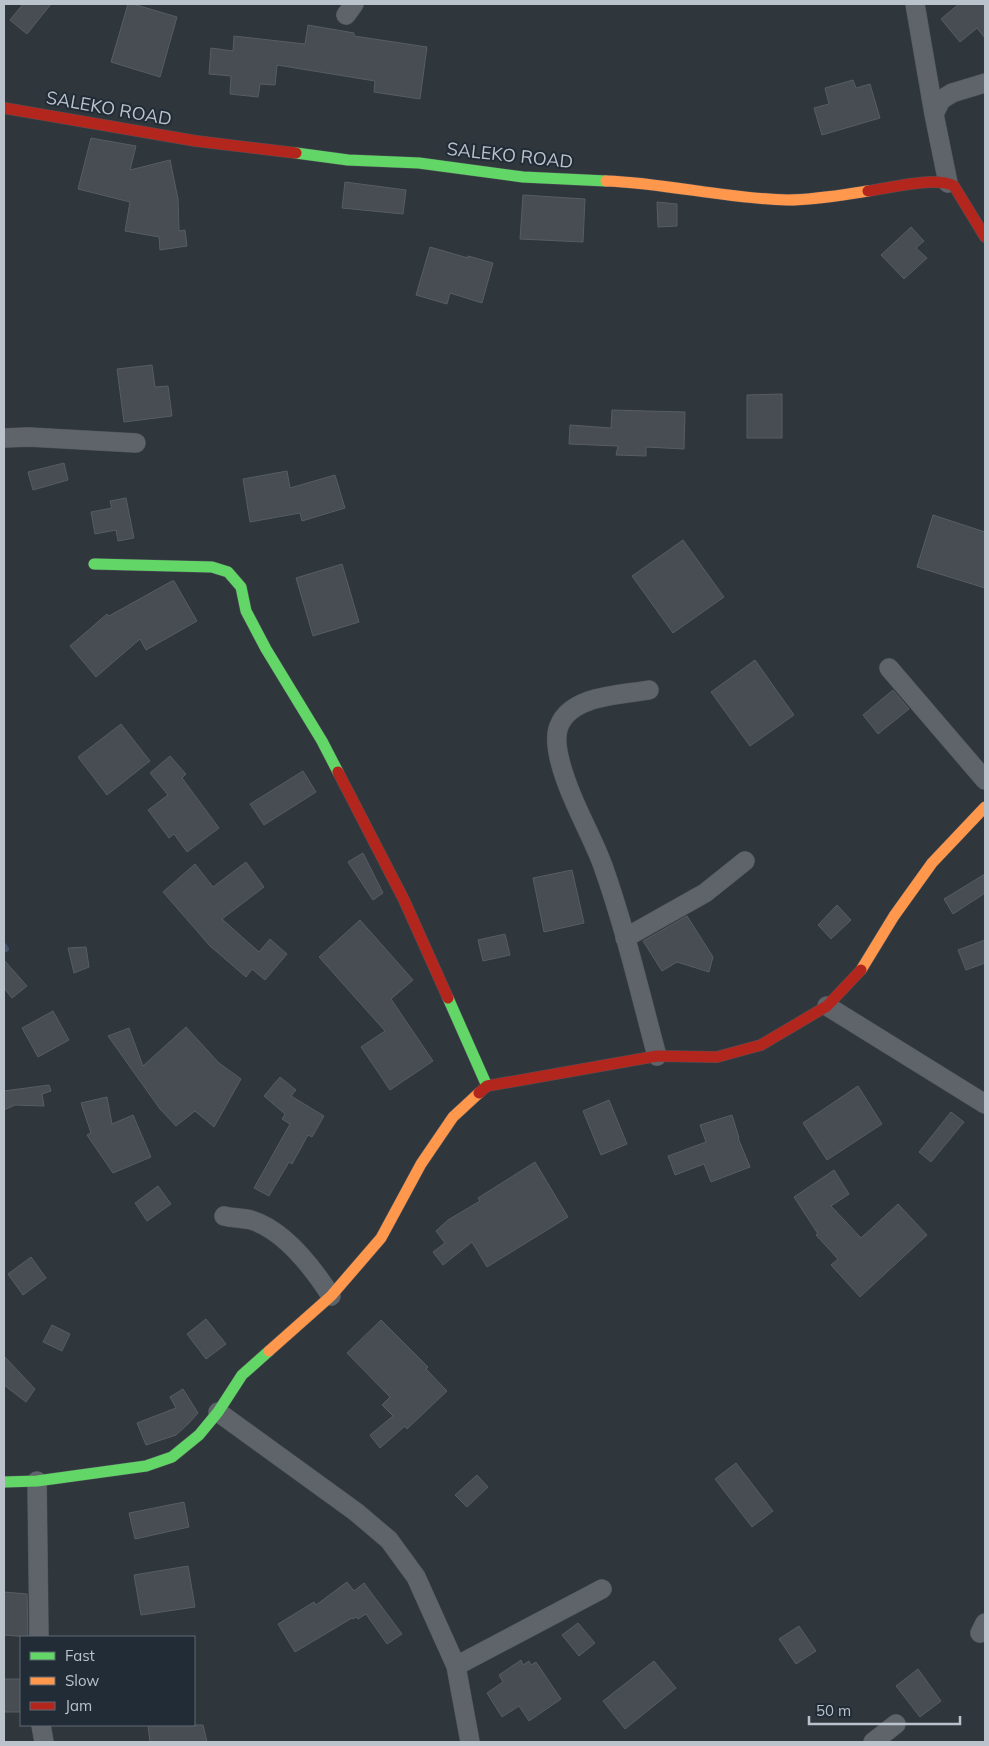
<svg xmlns="http://www.w3.org/2000/svg" width="989" height="1746" font-family="Mulish,sans-serif">
  <style>
    .lines { fill: none; stroke-linecap: round; stroke-linejoin: round }
    .stream { stroke: #3e5166; stroke-width: 6 }
    .building { fill: #474d52; stroke: #575d63 }
    .street-casing { stroke: #4d5257; stroke-width: 20 }
    .fast-casing { stroke: #4d5257; stroke-width: 12 }
    .slow-casing { stroke: #4d5257; stroke-width: 12 }
    .jam-casing { stroke: #4d5257; stroke-width: 12 }
    .street { stroke: #5f646a; stroke-width: 19 }
    .fast { stroke: #63d668; stroke-width: 11 }
    .slow { stroke: #ff974d; stroke-width: 11 }
    .jam { stroke: #b3261e; stroke-width: 11 }
    .labels { text-anchor: middle; dominant-baseline: central; stroke-width: 4; stroke-linejoin: round; paint-order: stroke }
    .street-label { font-size: 18px; fill: #bac2cc; stroke: #222c37 }
  </style>
  <rect width="100%" height="100%" fill="#2f363c"/>
  <g class="lines">
    <!-- stream -->
    <path class="stream" d="M 4,946 L 6,949"/>
  </g>
  <!-- building -->
  <path class="building" d="M 23,4 L 51,4 L 27,34 L 10,20 Z
    M 128,4 L 133,4 L 177,17 L 160,77 L 111,62 Z
    M 959,4 L 985,4 L 985,38 L 977,28 L 960,42 L 941,19 Z
    M 308,25 L 354,33 L 354,36 L 427,47 L 420,99 L 374,92 L 375,81 L 277,65 L 275,85 L 260,84 L 258,97 L 230,94 L 231,76 L 209,74 L 211,48 L 233,51 L 234,36 L 305,44 Z
    M 853,80 L 856,88 L 870,84 L 880,118 L 822,135 L 814,108 L 829,104 L 825,88 Z
    M 91,138 L 136,146 L 130,170 L 170,160 L 178,199 L 179,231 L 185,230 L 187,246 L 160,250 L 159,237 L 125,231 L 130,202 L 78,189 Z
    M 345,182 L 406,190 L 403,214 L 342,208 Z
    M 523,195 L 585,199 L 583,242 L 520,239 Z
    M 657,202 L 677,204 L 677,226 L 658,227 Z
    M 911,227 L 924,241 L 916,248 L 927,258 L 904,279 L 881,255 Z
    M 430,247 L 468,258 L 468,256 L 493,263 L 482,303 L 450,293 L 447,304 L 416,295 Z
    M 152,365 L 155,387 L 168,386 L 172,416 L 124,422 L 117,369 Z
    M 782,394 L 782,438 L 747,438 L 747,395 Z
    M 612,410 L 685,412 L 684,449 L 646,447 L 646,456 L 616,455 L 618,446 L 569,444 L 570,425 L 611,428 Z
    M 64,463 L 68,480 L 33,490 L 28,472 Z
    M 287,471 L 290,488 L 335,475 L 345,508 L 302,521 L 300,513 L 250,522 L 243,479 Z
    M 126,498 L 134,538 L 118,541 L 116,530 L 95,534 L 91,512 L 112,508 L 110,501 Z
    M 933,515 L 985,532 L 985,588 L 917,567 Z
    M 683,540 L 724,597 L 673,633 L 632,576 Z
    M 342,564 L 359,622 L 313,636 L 296,578 Z
    M 172,581 L 174,581 L 197,621 L 146,650 L 140,639 L 96,677 L 70,646 L 107,614 L 109,616 Z
    M 755,660 L 794,715 L 750,746 L 711,692 Z
    M 893,690 L 909,709 L 878,734 L 863,715 Z
    M 121,724 L 150,761 L 107,795 L 78,757 Z
    M 170,756 L 186,774 L 182,778 L 219,828 L 187,852 L 174,834 L 169,838 L 148,810 L 168,795 L 150,773 Z
    M 303,771 L 316,792 L 264,825 L 250,804 Z
    M 363,853 L 383,893 L 373,900 L 348,862 Z
    M 246,862 L 264,887 L 222,919 L 259,952 L 270,939 L 287,954 L 265,980 L 252,969 L 246,977 L 210,946 L 163,892 L 195,864 L 213,887 Z
    M 572,870 L 584,923 L 544,932 L 533,878 Z
    M 985,874 L 985,893 L 953,914 L 944,899 Z
    M 837,905 L 851,920 L 831,939 L 818,925 Z
    M 687,916 L 713,957 L 709,972 L 677,962 L 662,971 L 643,941 Z
    M 360,920 L 413,980 L 391,999 L 433,1061 L 390,1090 L 361,1047 L 385,1031 L 319,957 Z
    M 505,934 L 510,955 L 483,961 L 478,940 Z
    M 985,940 L 985,963 L 966,970 L 958,950 Z
    M 86,947 L 89,967 L 74,973 L 68,948 Z
    M 4,960 L 27,986 L 12,998 L 4,988 Z
    M 53,1011 L 69,1040 L 38,1057 L 22,1028 Z
    M 186,1027 L 219,1063 L 241,1079 L 214,1127 L 195,1111 L 176,1126 L 160,1109 L 108,1036 L 129,1028 L 143,1066 Z
    M 280,1077 L 296,1090 L 291,1096 L 324,1116 L 312,1137 L 308,1135 L 292,1164 L 289,1162 L 269,1196 L 254,1188 L 290,1124 L 282,1119 L 285,1114 L 264,1096 Z
    M 49,1085 L 51,1091 L 42,1094 L 44,1106 L 15,1105 L 4,1110 L 4,1091 Z
    M 858,1086 L 882,1124 L 827,1160 L 803,1123 Z
    M 107,1097 L 112,1124 L 133,1115 L 151,1157 L 113,1173 L 87,1135 L 91,1133 L 81,1103 Z
    M 609,1100 L 627,1144 L 601,1155 L 583,1111 Z
    M 951,1112 L 964,1122 L 931,1162 L 919,1152 Z
    M 732,1115 L 739,1138 L 738,1138 L 750,1167 L 711,1182 L 704,1164 L 675,1175 L 668,1156 L 706,1142 L 700,1125 Z
    M 535,1162 L 568,1217 L 487,1267 L 472,1242 L 443,1265 L 433,1252 L 445,1243 L 436,1231 L 448,1220 L 480,1201 L 478,1198 Z
    M 834,1170 L 849,1194 L 831,1206 L 861,1238 L 898,1204 L 927,1235 L 860,1297 L 831,1265 L 838,1259 L 816,1235 L 818,1234 L 794,1197 Z
    M 158,1186 L 171,1204 L 147,1221 L 135,1203 Z
    M 31,1257 L 46,1278 L 23,1295 L 8,1274 Z
    M 206,1319 L 226,1344 L 206,1359 L 187,1334 Z
    M 381,1320 L 428,1367 L 426,1369 L 447,1391 L 407,1429 L 405,1426 L 380,1448 L 370,1435 L 393,1416 L 382,1405 L 390,1397 L 347,1353 Z
    M 52,1325 L 70,1334 L 62,1351 L 43,1342 Z
    M 4,1356 L 35,1389 L 26,1402 L 4,1385 Z
    M 183,1389 L 198,1413 L 188,1424 L 176,1435 L 146,1445 L 137,1423 L 176,1408 L 170,1397 Z
    M 736,1463 L 773,1511 L 752,1527 L 715,1479 Z
    M 477,1475 L 488,1487 L 467,1507 L 455,1495 Z
    M 184,1502 L 189,1527 L 135,1539 L 129,1513 Z
    M 188,1566 L 195,1607 L 141,1615 L 134,1575 Z
    M 347,1582 L 354,1591 L 364,1583 L 402,1634 L 387,1644 L 366,1614 L 358,1619 L 356,1617 L 353,1619 L 352,1618 L 295,1652 L 278,1624 L 314,1602 L 316,1605 Z
    M 4,1592 L 27,1594 L 28,1637 L 4,1635 Z
    M 578,1623 L 595,1643 L 579,1656 L 562,1635 Z
    M 799,1626 L 816,1651 L 796,1664 L 779,1639 Z
    M 521,1660 L 523,1665 L 529,1661 L 531,1665 L 536,1662 L 561,1699 L 529,1721 L 519,1706 L 502,1717 L 487,1693 L 503,1682 L 499,1675 Z
    M 654,1661 L 676,1688 L 625,1729 L 603,1701 Z
    M 918,1669 L 941,1701 L 920,1717 L 896,1686 Z
    M 4,1679 L 21,1679 L 21,1712 L 4,1712 Z
    M 148,1725 L 203,1725 L 207,1742 L 150,1742 Z"/>
  <g class="lines">
    <defs>
      <path id="street" d="M 915,4 L 934,114 L 948,183
        M 346,15 L 354,4
        M 934,114 L 941,100 L 952,93 L 985,83
        M 4,438 L 29,437 L 136,443
        M 889,668 L 985,780
        M 649,690 C 621,695 571,695 559,726 C 551,745 567,785 575,803 C 584,824 595,844 603,866 C 625,928 640,993 657,1056
        M 625,938 L 705,893 L 745,861
        M 827,1006 L 985,1104
        M 224,1216 C 232,1218 242,1218 251,1220 C 284,1230 313,1268 331,1296
        M 218,1412 L 356,1512 L 389,1540 L 416,1577 L 456,1666 L 470,1742
        M 37,1481 L 39,1637
        M 980,1633 L 985,1623
        M 456,1666 L 602,1589
        M 41,1725 L 44,1742
        M 873,1742 L 896,1724"/>
      <path id="fast" d="M 296,153 L 348,160 L 419,163 L 523,177 L 606,181
        M 94,564 L 212,567 L 228,572 L 241,587 L 246,611 L 266,649 L 322,741 L 338,772
        M 448,998 L 487,1086
        M 4,1482 L 37,1481 L 146,1466 L 172,1457 L 199,1435 L 218,1412 L 242,1375 L 269,1351"/>
      <path id="slow" d="M 606,181 C 667,183 727,199 788,200 C 815,200 842,195 868,191
        M 861,970 L 894,916 L 932,863 L 985,807
        M 269,1351 L 331,1296 L 381,1238 L 421,1164 L 453,1117 L 479,1093"/>
      <path id="jam" d="M 4,108 L 196,141 L 296,153
        M 868,191 C 891,188 934,176 954,186 L 985,237
        M 338,772 L 404,900 L 448,998
        M 479,1093 L 487,1086 L 657,1056 L 717,1057 L 761,1045 L 827,1006 L 861,970"/>
    </defs>
    <!-- street casing -->
    <use href="#street" class="street-casing"/>
    <!-- fast casing -->
    <use href="#fast" class="fast-casing"/>
    <!-- slow casing -->
    <use href="#slow" class="slow-casing"/>
    <!-- jam casing -->
    <use href="#jam" class="jam-casing"/>
    <!-- street -->
    <use href="#street" class="street"/>
    <!-- fast -->
    <use href="#fast" class="fast"/>
    <!-- slow -->
    <use href="#slow" class="slow"/>
    <!-- jam -->
    <use href="#jam" class="jam"/>
  </g>
  <g class="labels">
    <!-- street labels -->
    <g class="street-label">
      <text transform="translate(109 108) rotate(10)">SALEKO ROAD</text>
      <text transform="translate(510 155) rotate(6)">SALEKO ROAD</text>
    </g>
  </g>
  <!-- border -->
  <rect width="989" height="1746" fill="none" stroke="#bac2cc" stroke-width="10"/>
  <!-- legend -->
  <rect x="20" y="1636" width="175" height="90" fill="#222c37" stroke="#5f6873"/>
  <rect x="30" y="1652" width="25" height="8" fill="#63d668" stroke="#5f6873"/>
  <text x="65" y="1661" font-size="15" fill="#bac2cc">Fast</text>
  <rect x="30" y="1677" width="25" height="8" fill="#ff974d" stroke="#5f6873"/>
  <text x="65" y="1686" font-size="15" fill="#bac2cc">Slow</text>
  <rect x="30" y="1702" width="25" height="8" fill="#b3261e" stroke="#5f6873"/>
  <text x="65" y="1711" font-size="15" fill="#bac2cc">Jam</text>
  <!-- scale -->
  <path d="M809 1716v8h151v-8" fill="none" stroke="#bac2cc" stroke-width="2.5"/>
  <text x="816" y="1716" font-size="15" fill="#bac2cc" stroke="#222c37" stroke-width="4" paint-order="stroke">50 m</text>
</svg>
